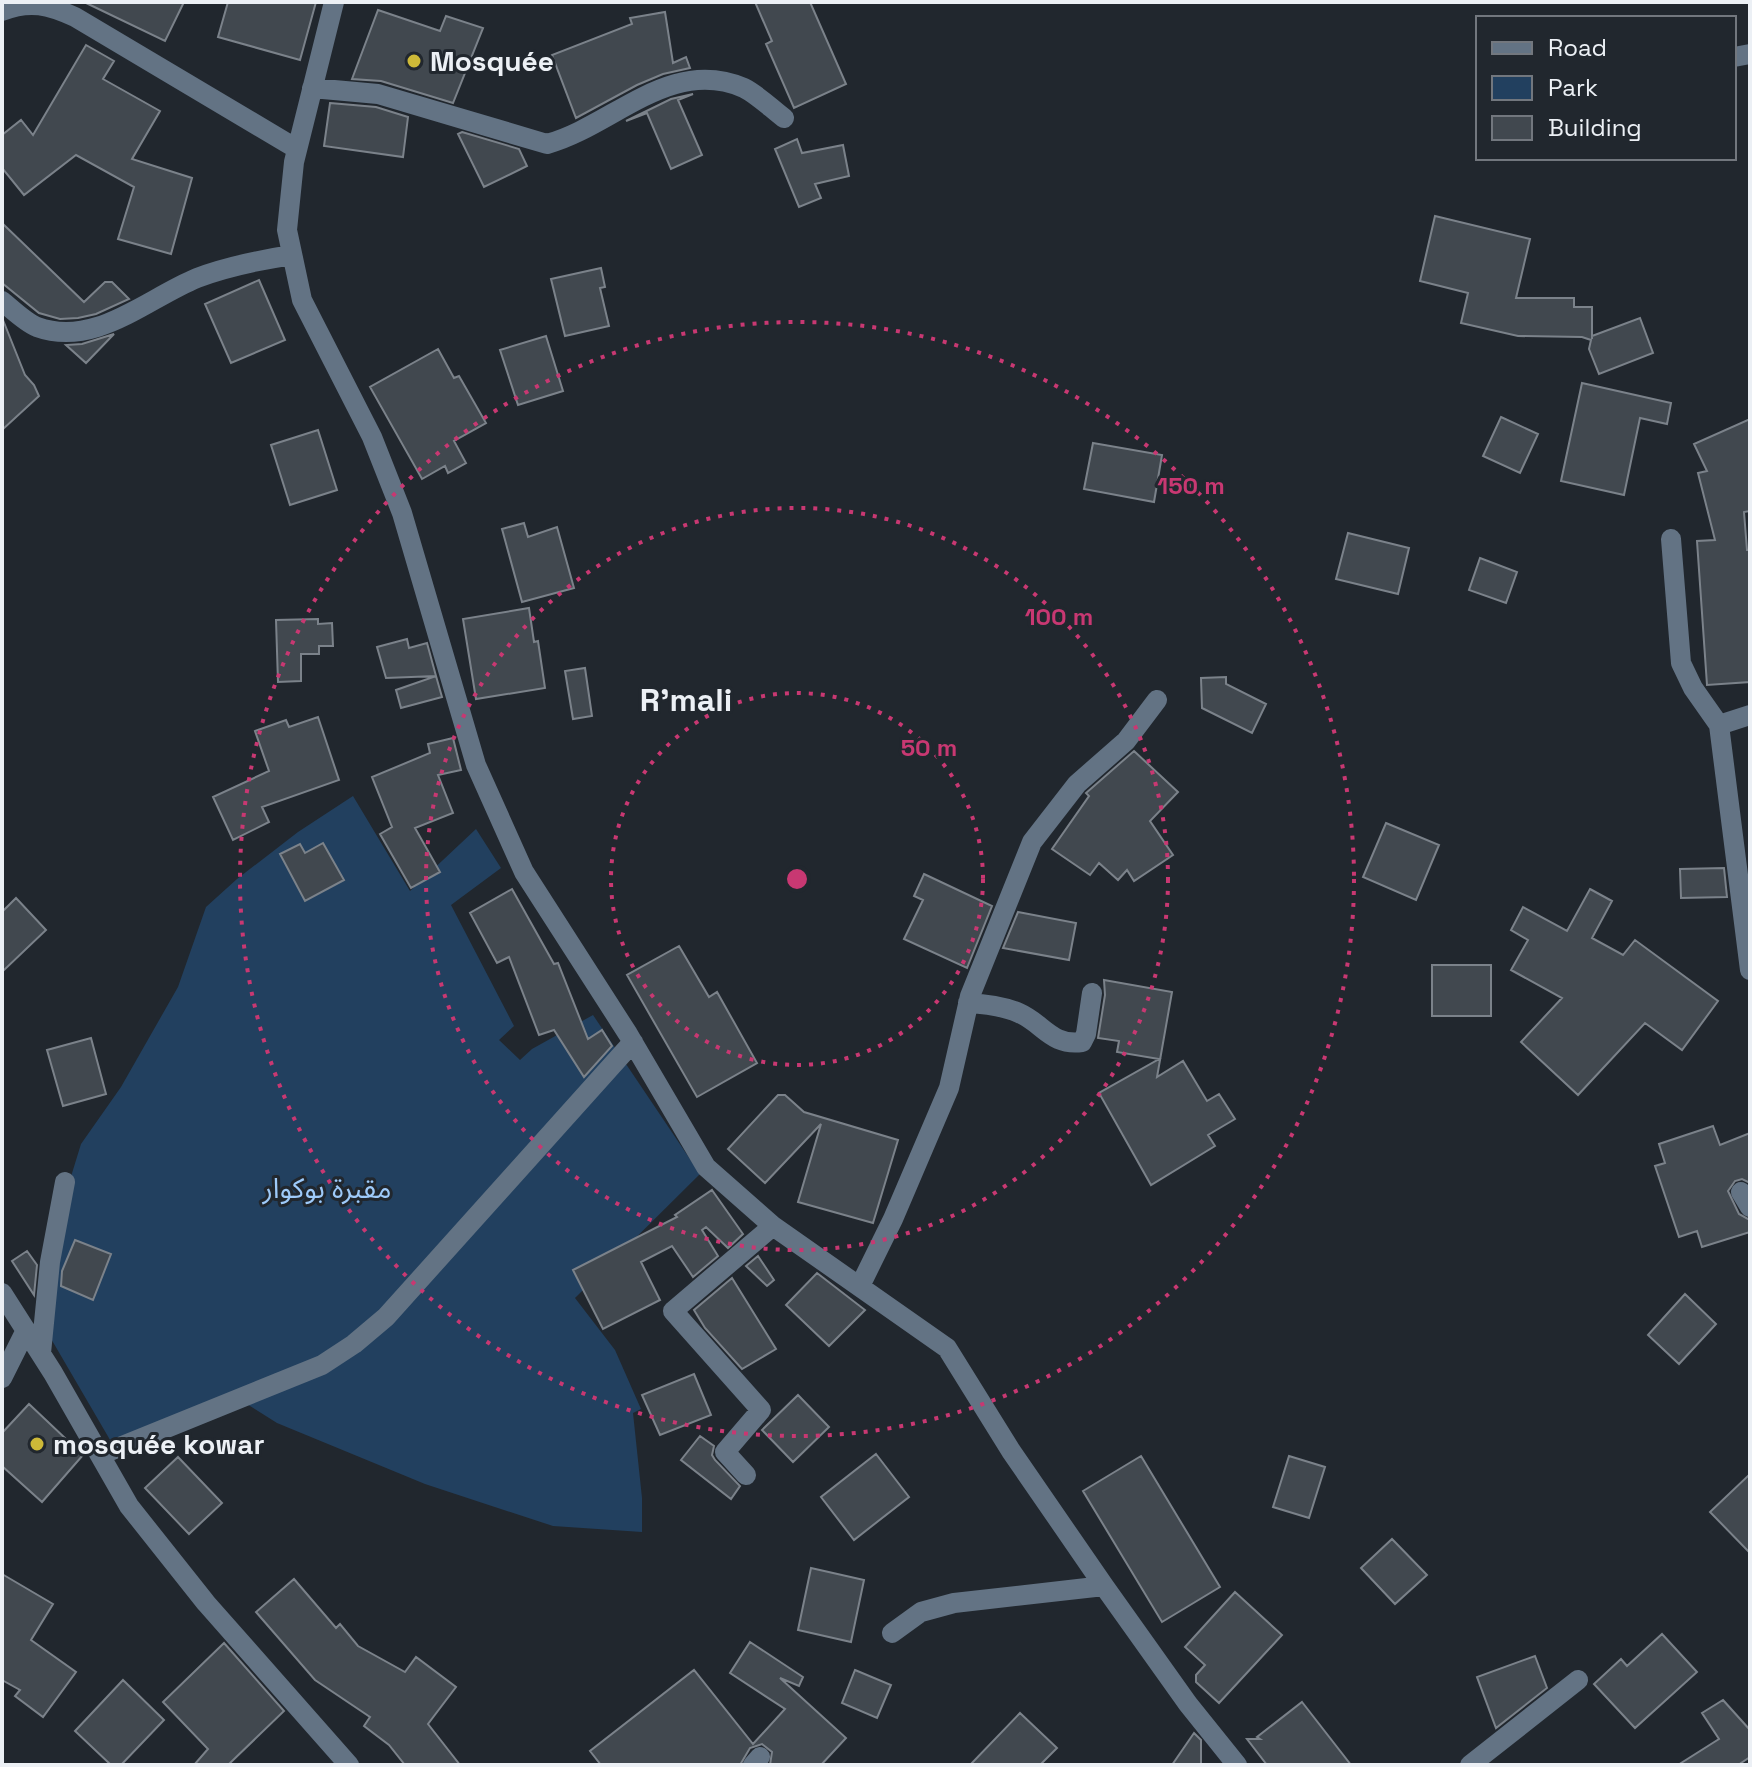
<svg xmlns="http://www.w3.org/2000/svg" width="1752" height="1767" font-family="'Space Grotesk','Noto Sans Arabic',sans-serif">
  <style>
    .green { fill: #22405f }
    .building { fill: #41484f; stroke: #7b828a; stroke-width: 2 }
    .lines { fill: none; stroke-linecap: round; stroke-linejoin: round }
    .minor { stroke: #637384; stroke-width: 20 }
    .ring { fill: none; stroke: #c83872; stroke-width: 4; stroke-dasharray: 4 8 }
    .poi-dot { fill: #cdb938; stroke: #21272e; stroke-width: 3 }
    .labels { text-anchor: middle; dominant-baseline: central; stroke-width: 6; stroke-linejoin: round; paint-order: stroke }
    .poi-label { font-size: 28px; font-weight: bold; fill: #ecf0f5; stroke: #21272e; text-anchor: start }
    .park-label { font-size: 28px; fill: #9ecaf9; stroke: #21272e }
    .quarter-label { font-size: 32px; font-weight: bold; fill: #ecf0f5; stroke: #21272e }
    .centre { fill: #c83872; stroke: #21272e; stroke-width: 4 }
    .ring-label { font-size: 24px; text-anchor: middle; font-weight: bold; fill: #c83872; stroke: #21272e; stroke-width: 6; stroke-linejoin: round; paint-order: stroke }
  </style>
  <rect width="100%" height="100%" fill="#21272e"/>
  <!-- green -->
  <path class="green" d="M 353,796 L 410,891 L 476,829 L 501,868 L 451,905 L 514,1026 L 499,1040 L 520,1060 L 532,1049 L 593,1015 L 700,1174 L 575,1298 L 615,1350 L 641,1409 L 633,1413 L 642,1498 L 642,1532 L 553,1526 L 425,1484 L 277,1423 L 231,1394 L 113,1445 L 50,1337 L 65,1196 L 81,1144 L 121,1087 L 178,987 L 206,907 L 237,879 L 298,832 Z"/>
  <!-- building -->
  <path class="building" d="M 84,2 L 184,2 L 165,41 Z
    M 228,2 L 316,2 L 300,60 L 218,37 Z
    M 755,2 L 810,2 L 846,84 L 794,108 L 766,44 L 772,41 Z
    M 378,10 L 440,31 L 446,16 L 483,28 L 453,103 L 381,81 L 352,79 Z
    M 665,12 L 673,63 L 686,57 L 690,68 L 663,74 L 637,85 L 576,118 L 552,55 L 632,24 L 630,18 Z
    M 86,45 L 114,61 L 103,79 L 160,111 L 132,159 L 192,178 L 171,254 L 118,239 L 134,187 L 76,155 L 24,195 L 2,168 L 2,135 L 21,120 L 33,135 Z
    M 693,94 L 678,100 L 702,155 L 671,169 L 647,113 L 626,121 L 671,99 Z
    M 330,103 L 376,107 L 408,117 L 403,157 L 324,146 Z
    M 462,132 L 519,149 L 527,166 L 484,187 L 458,134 Z
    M 797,139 L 802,153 L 843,145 L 849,176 L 815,184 L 821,198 L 799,207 L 775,149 Z
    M 1435,216 L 1530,239 L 1516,298 L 1574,298 L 1574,307 L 1592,307 L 1592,339 L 1592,336 L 1640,318 L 1653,353 L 1599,374 L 1589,349 L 1591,340 L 1582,337 L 1518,336 L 1461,323 L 1468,293 L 1420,281 Z
    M 2,223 L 84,302 L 105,282 L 112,282 L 129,299 L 96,314 L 78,318 L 60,319 L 39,313 L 2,283 Z
    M 601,268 L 605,287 L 600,288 L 609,326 L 565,336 L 551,279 Z
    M 259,280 L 285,340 L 231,363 L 205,304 Z
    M 3,320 L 25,375 L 34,385 L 39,396 L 2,430 Z
    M 114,334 L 86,363 L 66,345 L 82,344 Z
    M 546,336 L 563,391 L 518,405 L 500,350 Z
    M 438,349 L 454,378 L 459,376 L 486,423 L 454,441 L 466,463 L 448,473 L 445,466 L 422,479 L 370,387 Z
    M 1582,383 L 1671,403 L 1667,424 L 1640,418 L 1624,495 L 1561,481 Z
    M 1501,417 L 1538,434 L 1520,473 L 1483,456 Z
    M 1750,419 L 1750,511 L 1744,512 L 1747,550 L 1750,550 L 1750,682 L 1707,685 L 1697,541 L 1715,540 L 1698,473 L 1707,471 L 1694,444 Z
    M 318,430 L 337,490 L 290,505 L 271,445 Z
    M 1093,443 L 1162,455 L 1154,502 L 1084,489 Z
    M 524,523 L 528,537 L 557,527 L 574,588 L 522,602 L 502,529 Z
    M 1348,533 L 1409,548 L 1398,594 L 1336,579 Z
    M 1480,558 L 1517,572 L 1506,603 L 1469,590 Z
    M 529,608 L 534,642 L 538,641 L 545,688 L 476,699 L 463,619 Z
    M 318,619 L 318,624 L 332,623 L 333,646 L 319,646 L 319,654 L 301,654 L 301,681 L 278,682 L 276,620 Z
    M 407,639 L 409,648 L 427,643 L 436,676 L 386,678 L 377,647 Z
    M 585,668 L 592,716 L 573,719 L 565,671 Z
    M 436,676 L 442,697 L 401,708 L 396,690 Z
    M 1226,677 L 1226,684 L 1266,704 L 1252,733 L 1202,708 L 1201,678 Z
    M 318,717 L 339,780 L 262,807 L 269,822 L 233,840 L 213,797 L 269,771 L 255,731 L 286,720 L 289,727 Z
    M 453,738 L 461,770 L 438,775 L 453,813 L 415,828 L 440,872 L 411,888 L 380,834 L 392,827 L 372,777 L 430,753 L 428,744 Z
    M 1134,751 L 1178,792 L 1150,821 L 1173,855 L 1134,881 L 1127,870 L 1118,880 L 1099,863 L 1090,875 L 1052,849 L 1089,796 L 1086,793 Z
    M 1386,823 L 1439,845 L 1416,900 L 1363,877 Z
    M 323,843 L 344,880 L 305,901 L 280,854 L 300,844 L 305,853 Z
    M 1724,868 L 1727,897 L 1681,898 L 1680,869 Z
    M 924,874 L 992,906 L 967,968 L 904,939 L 923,900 L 914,896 Z
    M 512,889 L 554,964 L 558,963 L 588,1039 L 602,1030 L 612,1046 L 584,1077 L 554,1030 L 539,1035 L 509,957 L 497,963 L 470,913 Z
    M 1590,889 L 1612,901 L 1592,938 L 1623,955 L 1635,940 L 1718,1001 L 1682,1050 L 1645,1023 L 1578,1095 L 1521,1042 L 1562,998 L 1511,970 L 1528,940 L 1511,930 L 1523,907 L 1567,931 Z
    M 16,898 L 46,930 L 2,972 L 2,912 Z
    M 1018,912 L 1076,923 L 1069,960 L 1003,948 Z
    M 679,946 L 709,997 L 717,992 L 757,1063 L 697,1097 L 627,975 Z
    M 1432,965 L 1491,965 L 1491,1016 L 1432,1016 Z
    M 1104,980 L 1172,992 L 1157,1077 L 1183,1061 L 1207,1101 L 1219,1094 L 1235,1119 L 1208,1135 L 1215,1146 L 1151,1185 L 1099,1093 L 1159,1059 L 1117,1052 L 1119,1041 L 1098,1038 L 1105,995 Z
    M 91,1038 L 106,1094 L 63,1106 L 47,1050 Z
    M 778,1095 L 785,1095 L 804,1112 L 898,1140 L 873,1223 L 798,1202 L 821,1124 L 765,1183 L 728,1149 Z
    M 1713,1126 L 1720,1145 L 1750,1133 L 1750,1183 L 1742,1179 L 1735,1181 L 1728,1191 L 1739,1214 L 1750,1220 L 1750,1232 L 1702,1247 L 1697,1231 L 1679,1237 L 1655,1166 L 1665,1163 L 1659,1144 Z
    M 712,1190 L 743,1234 L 728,1248 L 706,1227 L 702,1230 L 718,1256 L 693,1277 L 672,1246 L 641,1262 L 660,1300 L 603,1329 L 573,1270 L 677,1217 L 675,1215 Z
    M 75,1240 L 111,1254 L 93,1300 L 61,1286 L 62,1271 Z
    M 27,1251 L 37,1265 L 34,1295 L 12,1261 Z
    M 758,1256 L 774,1280 L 767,1286 L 746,1266 Z
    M 817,1273 L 865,1310 L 829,1346 L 786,1305 Z
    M 732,1278 L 776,1349 L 742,1369 L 705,1328 L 694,1310 Z
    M 1685,1294 L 1716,1324 L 1679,1364 L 1648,1335 Z
    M 694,1374 L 711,1415 L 660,1435 L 642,1395 Z
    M 798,1395 L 829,1427 L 793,1462 L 762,1430 Z
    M 29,1404 L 83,1455 L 42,1502 L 2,1466 L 2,1433 Z
    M 700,1436 L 714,1446 L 712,1455 L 715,1460 L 740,1486 L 731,1499 L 681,1460 Z
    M 876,1454 L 909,1497 L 854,1540 L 821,1497 Z
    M 1141,1456 L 1220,1587 L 1162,1622 L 1083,1491 Z
    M 1289,1456 L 1325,1467 L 1309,1518 L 1273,1507 Z
    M 178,1457 L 222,1503 L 189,1534 L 145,1488 Z
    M 1750,1474 L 1750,1553 L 1710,1512 Z
    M 1392,1539 L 1427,1575 L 1395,1604 L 1361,1568 Z
    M 811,1568 L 864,1580 L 851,1642 L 798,1630 Z
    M 2,1574 L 53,1604 L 31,1640 L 76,1672 L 43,1717 L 15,1696 L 20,1690 L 2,1680 Z
    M 294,1579 L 336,1628 L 340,1624 L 358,1646 L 405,1672 L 416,1657 L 456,1687 L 428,1724 L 460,1765 L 405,1765 L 389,1745 L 364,1726 L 370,1717 L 315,1680 L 256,1612 Z
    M 1235,1592 L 1282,1635 L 1219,1703 L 1196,1682 L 1196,1675 L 1205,1665 L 1185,1647 Z
    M 1662,1634 L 1697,1672 L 1635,1728 L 1594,1684 L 1621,1659 L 1627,1666 Z
    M 750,1642 L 803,1677 L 799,1686 L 780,1678 L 846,1738 L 821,1765 L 770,1765 L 772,1752 L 762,1744 L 750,1748 L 740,1765 L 601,1765 L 590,1751 L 694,1670 L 753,1744 L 785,1709 L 730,1673 Z
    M 224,1643 L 284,1711 L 228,1765 L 194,1765 L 208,1749 L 163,1702 Z
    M 1535,1656 L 1547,1688 L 1496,1728 L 1477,1677 Z
    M 855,1670 L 891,1685 L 877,1718 L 842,1703 Z
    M 123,1680 L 164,1720 L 121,1765 L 111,1765 L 75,1731 Z
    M 1723,1700 L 1750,1730 L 1750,1757 L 1738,1765 L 1678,1765 L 1719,1739 L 1702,1713 Z
    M 1302,1702 L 1351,1765 L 1267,1765 L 1247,1739 L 1260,1739 L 1257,1737 Z
    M 1020,1713 L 1057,1748 L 1040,1765 L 970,1765 Z
    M 1194,1733 L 1201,1740 L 1201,1765 L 1172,1765 Z"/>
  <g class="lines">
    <!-- minor -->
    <path class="minor" d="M 334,2 L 294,162 L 287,230 L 302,300 L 372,437 L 402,513 L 476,765 L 524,872 L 628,1034 L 706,1167 L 773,1226 L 947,1348 L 1011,1451 L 1104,1586 L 1188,1704 L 1237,1765
      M 2,11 C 30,0 49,5 75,17 L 297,149
      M 1734,57 L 1750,54
      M 312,88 L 378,94 L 547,144 C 613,126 670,56 744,88 C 758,95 772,109 784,118
      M 2,301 C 12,309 25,322 37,327 C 95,348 146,299 197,278 C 228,266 260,260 292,255
      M 1671,539 L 1681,663 L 1693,688 L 1719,725 L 1750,970
      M 1719,725 L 1750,715
      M 968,1003 C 986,1004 1003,1006 1019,1013 C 1044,1024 1051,1046 1082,1042 L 1086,1034 L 1092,993
      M 1741,1192 L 1750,1207
      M 860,1286 L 893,1219 L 949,1088 L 970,996 L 1032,842 L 1077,784 L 1126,741 L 1157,700
      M 2,1293 L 53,1373 L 129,1506 L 206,1603 L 349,1765
      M 41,1353 L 50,1262 L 65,1182
      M 2,1378 L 26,1330
      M 100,1455 L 322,1365 L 354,1344 L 386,1317 L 633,1042
      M 746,1475 L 725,1452 L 761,1410 L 673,1311 L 773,1226
      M 892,1633 L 921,1612 L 954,1603 L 1104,1586
      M 753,1765 L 760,1757
      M 1470,1765 L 1578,1680"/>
  </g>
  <!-- distance rings -->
  <g class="ring">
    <circle cx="797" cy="879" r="186"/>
    <circle cx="797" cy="879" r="371"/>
    <circle cx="797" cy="879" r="557"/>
  </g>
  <!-- markers -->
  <g class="poi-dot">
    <circle cx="414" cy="61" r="8"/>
    <circle cx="37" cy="1444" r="8"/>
  </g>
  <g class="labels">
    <!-- poi labels -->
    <g class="poi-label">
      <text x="430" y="61">Mosquée</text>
      <text x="53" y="1444">mosquée kowar</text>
    </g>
    <!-- park labels -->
    <g class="park-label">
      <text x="327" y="1188">مقبرة بوكوار</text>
    </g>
    <!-- quarter labels -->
    <g class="quarter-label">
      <text x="686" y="700">R'mali</text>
    </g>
  </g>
  <circle cx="797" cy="879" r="12" class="centre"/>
  <g class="ring-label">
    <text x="1191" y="494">150 m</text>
    <text x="1059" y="625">100 m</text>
    <text x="929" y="756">50 m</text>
  </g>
  <!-- border -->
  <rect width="1752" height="1767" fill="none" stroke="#ecf0f5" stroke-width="8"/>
  <!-- legend -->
  <rect x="1476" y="16" width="260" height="144" fill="#21272e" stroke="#72777e" stroke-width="2"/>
  <rect x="1492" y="42" width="40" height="12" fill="#637384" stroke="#72777e" stroke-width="2"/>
  <text x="1548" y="56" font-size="24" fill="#ecf0f5">Road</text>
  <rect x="1492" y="76" width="40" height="24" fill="#22405f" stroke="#72777e" stroke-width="2"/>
  <text x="1548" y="96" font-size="24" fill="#ecf0f5">Park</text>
  <rect x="1492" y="116" width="40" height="24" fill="#41484f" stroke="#72777e" stroke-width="2"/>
  <text x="1548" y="136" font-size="24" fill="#ecf0f5">Building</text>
</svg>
